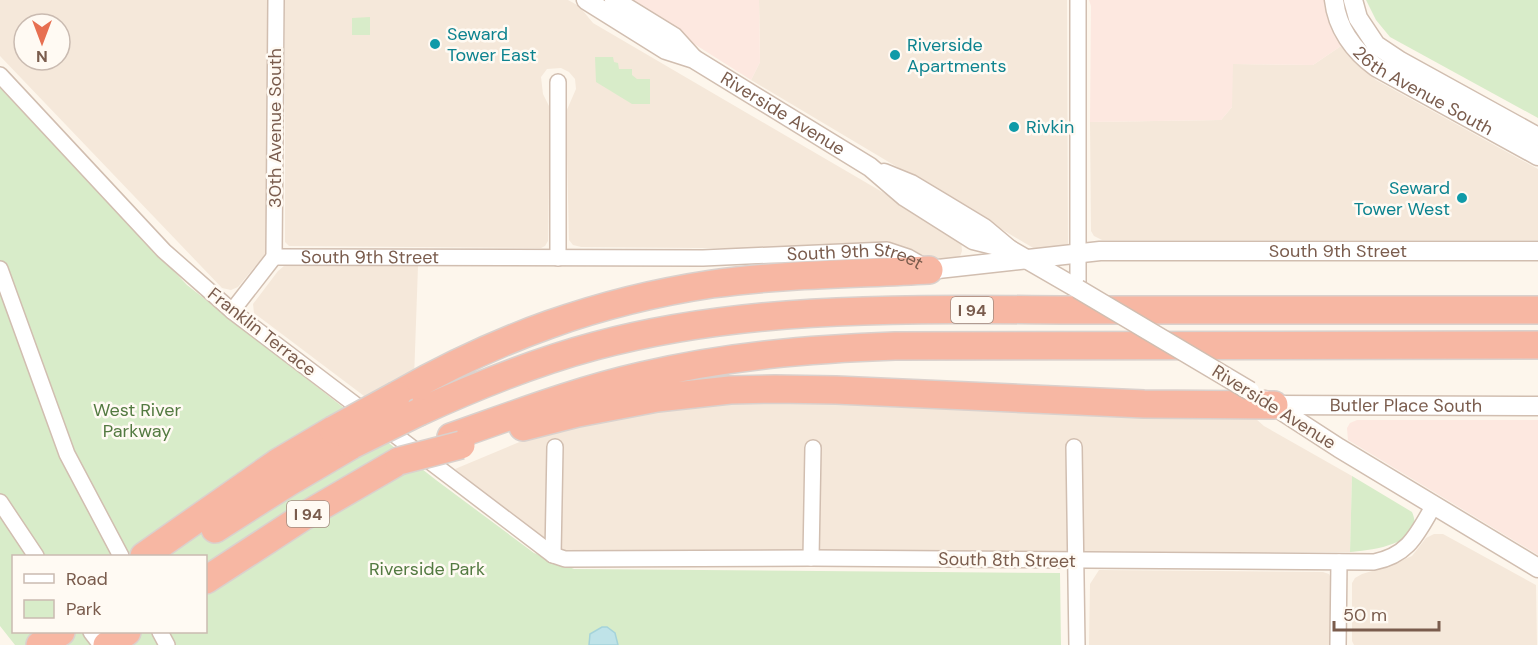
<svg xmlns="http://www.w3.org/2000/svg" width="1538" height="645" font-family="'DM Sans',sans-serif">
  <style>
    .residential { fill: #f5e8da; fill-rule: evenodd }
    .commercial { fill: #fde8e0 }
    .green { fill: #d8ecc9; fill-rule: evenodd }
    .water { fill: #bfe3e8; stroke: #a5d3da; stroke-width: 1.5 }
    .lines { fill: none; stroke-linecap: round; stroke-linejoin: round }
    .minor-casing { stroke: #d1beb0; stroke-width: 18 }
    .tertiary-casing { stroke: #d1beb0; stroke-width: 21 }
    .motorway-casing { stroke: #dad1cd; stroke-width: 30 }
    .minor { stroke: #fff; stroke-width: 15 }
    .tertiary { stroke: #fff; stroke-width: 18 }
    .motorway { stroke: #f7b7a3; stroke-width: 27 }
    .tertiary-bridge-casing { stroke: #d1beb0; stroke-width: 21; stroke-linecap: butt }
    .motorway-bridge-casing { stroke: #dad1cd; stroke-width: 30; stroke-linecap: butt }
    .tertiary-bridge { stroke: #fff; stroke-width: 18 }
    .motorway-bridge { stroke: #f7b7a3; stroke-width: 27 }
    .culture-dot { fill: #0f9aa8; stroke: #fffaf3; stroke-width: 2 }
    .labels { text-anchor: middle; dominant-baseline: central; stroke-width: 5; stroke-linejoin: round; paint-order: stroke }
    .shield { fill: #fffaf3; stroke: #a28b7f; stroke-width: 1.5 }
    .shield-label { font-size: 16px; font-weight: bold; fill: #7a5c4d }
    .culture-label { font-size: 18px; fill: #0d838f; stroke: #fffaf3; text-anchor: start }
    .street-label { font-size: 18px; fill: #7a5c4d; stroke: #fffaf3 }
    .park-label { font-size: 18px; fill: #537a41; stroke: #fffaf3 }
  </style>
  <rect width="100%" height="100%" fill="#fdf6ec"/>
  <!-- residential -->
  <path class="residential" d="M 0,0 L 269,0 L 267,252 L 238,287 L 231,290 L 222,288 L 0,56 ZM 24,24 L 60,24 L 60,60 L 24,60 Z
    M 285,0 L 568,0 L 579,6 L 593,23 L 961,238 L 962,251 L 959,259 L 935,264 L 896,247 L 818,249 L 581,247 L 573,245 L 569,240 L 566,112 L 576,89 L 575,79 L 569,72 L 561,68 L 547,69 L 541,77 L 543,94 L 550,108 L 548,241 L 545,246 L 541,248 L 289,246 L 285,242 Z
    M 759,0 L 1067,0 L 1068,249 L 1035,249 L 751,80 L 760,62 Z
    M 1341,46 L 1376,80 L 1538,169 L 1538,240 L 1102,240 L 1094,236 L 1091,231 L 1090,122 L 1221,120 L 1232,107 L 1232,64 L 1313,65 Z
    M 299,264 L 418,266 L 414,379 L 372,402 L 254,313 L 253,304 L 278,271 L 284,266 Z
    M 838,399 L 1256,419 L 1264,426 L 1352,476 L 1350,552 L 564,551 L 540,539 L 455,469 L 546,431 L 707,403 Z
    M 1434,534 L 1443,534 L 1536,585 L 1537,645 L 1354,645 L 1352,641 L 1352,583 L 1355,578 L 1362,574 L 1389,566 L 1412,556 L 1426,538 Z
    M 1099,570 L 1323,572 L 1329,574 L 1331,578 L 1331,645 L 1089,645 L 1090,584 Z"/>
  <!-- commercial -->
  <path class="commercial" d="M 625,0 L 759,0 L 760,62 L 751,80 Z
    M 1089,0 L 1324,0 L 1325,9 L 1341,46 L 1313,65 L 1233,64 L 1232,107 L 1221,120 L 1090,122 L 1091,6 Z
    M 1357,420 L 1538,420 L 1538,555 L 1348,440 L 1347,428 L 1350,423 Z"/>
  <!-- green -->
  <path class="green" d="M 1366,0 L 1538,0 L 1538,118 L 1390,37 L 1376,20 Z
    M 370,17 L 370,35 L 352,35 L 352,18 Z
    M 595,57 L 613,57 L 614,62 L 618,63 L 619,69 L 632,69 L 632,75 L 637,79 L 650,79 L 650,104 L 632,104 L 596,82 Z
    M 0,88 L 187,285 L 436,480 L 534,553 L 574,569 L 1060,573 L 1061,645 L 15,645 L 0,626 ZM 14,556 L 206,556 L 206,632 L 14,632 Z
    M 1352,476 L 1412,512 C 1427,544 1369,551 1350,552 Z"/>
  <!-- water -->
  <path class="water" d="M 602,627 L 607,627 L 615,633 L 618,645 L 589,645 L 590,634 Z"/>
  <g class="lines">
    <defs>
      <g id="minor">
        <path d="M 0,75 L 164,251 L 232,311 L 553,555 L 565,559 L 811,558 L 1374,562 C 1409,555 1417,534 1434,505"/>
        <path d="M 558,82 L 558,258"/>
        <path id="s1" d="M 274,257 L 703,258 L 887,250 L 908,257 L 927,268"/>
        <path d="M 274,257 L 276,0"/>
        <path d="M 0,269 L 67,454 L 121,556"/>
        <path d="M 1078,289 L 1078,0"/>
        <path d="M 232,311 L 274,257"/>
        <path d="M 1074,447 L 1077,645"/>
        <path d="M 0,502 L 36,556"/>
        <path d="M 553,555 L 555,447"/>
        <path d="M 811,558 L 813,448"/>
        <path d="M 91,632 L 101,645"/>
        <path d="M 160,632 L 167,645"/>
        <path d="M 1338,645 L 1339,562"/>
      </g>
      <g id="tertiary">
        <path id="s2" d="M 586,0 L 666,50 L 694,59 L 870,167 L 905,197 L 973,240 L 1009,249"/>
        <path d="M 614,0 L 674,37 L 693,58"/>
        <path id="s3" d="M 1334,0 C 1337,28 1354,51 1376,67 L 1538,156"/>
        <path d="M 1353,0 L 1358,18 L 1376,45 L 1400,61 L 1538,137"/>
        <path d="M 884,173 L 911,184 L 946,205 L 984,228 L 1009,249 L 1078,289"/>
        <path id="s4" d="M 929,270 L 1100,251 L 1538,251"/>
        <path d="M 1265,400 L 1339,448 L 1538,568"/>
        <path id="s5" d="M 1274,405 L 1538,406"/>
      </g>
      <path id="motorway" d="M 397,395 C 497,338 598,301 712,284 C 784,274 857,274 929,270
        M 419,412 C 476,386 535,362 595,346 C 759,302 931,310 1099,310 C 1246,310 1392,310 1538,310
        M 523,427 L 578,413 L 657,398 L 730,390 L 775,389 L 836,390 L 1144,404 L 1274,405
        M 451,437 C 514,415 576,391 642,376 C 726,356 810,349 895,346 L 1538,345
        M 215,529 L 289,482 L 352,445
        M 144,556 L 277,463 L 333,430
        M 206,580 L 306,515 L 399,461
        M 40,645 L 61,632
        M 107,645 L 127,632"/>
    </defs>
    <!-- minor casing -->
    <use href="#minor" class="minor-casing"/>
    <!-- tertiary casing -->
    <use href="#tertiary" class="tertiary-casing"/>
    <!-- motorway casing -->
    <use href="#motorway" class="motorway-casing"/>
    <!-- minor -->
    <use href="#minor" class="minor"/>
    <!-- tertiary -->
    <use href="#tertiary" class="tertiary"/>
    <!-- motorway -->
    <use href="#motorway" class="motorway"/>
    <defs>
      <path id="tertiary-bridge" d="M 1078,289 L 1250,391"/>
      <path id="motorway-bridge" d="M 333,430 L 397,395
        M 352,445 L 419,412
        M 399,461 L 461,445"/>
    </defs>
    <!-- tertiary-bridge casing -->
    <use href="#tertiary-bridge" class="tertiary-bridge-casing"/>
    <!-- motorway-bridge casing -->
    <use href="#motorway-bridge" class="motorway-bridge-casing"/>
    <!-- tertiary-bridge -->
    <use href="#tertiary-bridge" class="tertiary-bridge"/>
    <!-- motorway-bridge -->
    <use href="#motorway-bridge" class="motorway-bridge"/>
  </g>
  <!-- markers -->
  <g class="culture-dot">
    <circle cx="435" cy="44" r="6"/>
    <circle cx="895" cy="55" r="6"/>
    <circle cx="1014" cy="127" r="6"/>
    <circle cx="1462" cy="198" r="6"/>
  </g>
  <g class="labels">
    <!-- shield labels -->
    <g class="shield">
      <rect x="951" y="297" width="42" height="26" rx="4.5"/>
      <rect x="287" y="501" width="42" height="26" rx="4.5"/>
    </g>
    <g class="shield-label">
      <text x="972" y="310">I 94</text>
      <text x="308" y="514">I 94</text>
    </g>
    <!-- culture labels -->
    <g class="culture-label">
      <text x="447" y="34">Seward<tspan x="447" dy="21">Tower East</tspan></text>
      <text x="907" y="45">Riverside<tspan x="907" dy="21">Apartments</tspan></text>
      <text x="1026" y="127">Rivkin</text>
      <text x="1450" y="188" text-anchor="end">Seward<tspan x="1450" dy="21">Tower West</tspan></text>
    </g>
    <!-- street labels -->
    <g class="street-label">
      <text stroke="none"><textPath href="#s3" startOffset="134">26th Avenue South</textPath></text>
      <text stroke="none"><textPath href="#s2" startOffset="228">Riverside Avenue</textPath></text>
      <text transform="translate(275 128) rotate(-90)">30th Avenue South</text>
      <text stroke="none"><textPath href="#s4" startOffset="410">South 9th Street</textPath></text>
      <text stroke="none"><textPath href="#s1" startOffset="96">South 9th Street</textPath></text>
      <text stroke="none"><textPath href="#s1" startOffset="582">South 9th Street</textPath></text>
      <text transform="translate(262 332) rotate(38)">Franklin Terrace</text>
      <text stroke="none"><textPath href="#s5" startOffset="132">Butler Place South</textPath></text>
      <text transform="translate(1274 407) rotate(32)">Riverside Avenue</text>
      <text transform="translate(1007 560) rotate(1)">South 8th Street</text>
    </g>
    <!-- park labels -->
    <g class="park-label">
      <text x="137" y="410">West River<tspan x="137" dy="21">Parkway</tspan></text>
      <text x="427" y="569">Riverside Park</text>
    </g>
  </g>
  <!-- legend -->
  <rect x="12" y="555" width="195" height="78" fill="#fffaf3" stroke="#cabbb1" stroke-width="1.5"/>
  <rect x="24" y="574" width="30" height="9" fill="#ffffff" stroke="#cabbb1" stroke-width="1.5"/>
  <text x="66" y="585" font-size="18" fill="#7a5c4d">Road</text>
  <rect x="24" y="600" width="30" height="18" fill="#d8ecc9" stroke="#cabbb1" stroke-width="1.5"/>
  <text x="66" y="615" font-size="18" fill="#7a5c4d">Park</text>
  <!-- north arrow -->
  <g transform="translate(42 42) rotate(180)"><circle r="28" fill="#fffaf3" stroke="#cabbb1" stroke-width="1.5"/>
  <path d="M0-4.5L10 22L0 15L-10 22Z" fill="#e76f51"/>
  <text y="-9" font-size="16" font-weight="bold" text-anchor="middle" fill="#7a5c4d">N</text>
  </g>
  <!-- scale -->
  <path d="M1334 621v9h105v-9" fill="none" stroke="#7a5c4d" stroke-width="3"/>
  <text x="1343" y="621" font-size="18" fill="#7a5c4d" stroke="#fffaf3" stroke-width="4.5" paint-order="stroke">50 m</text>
</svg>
